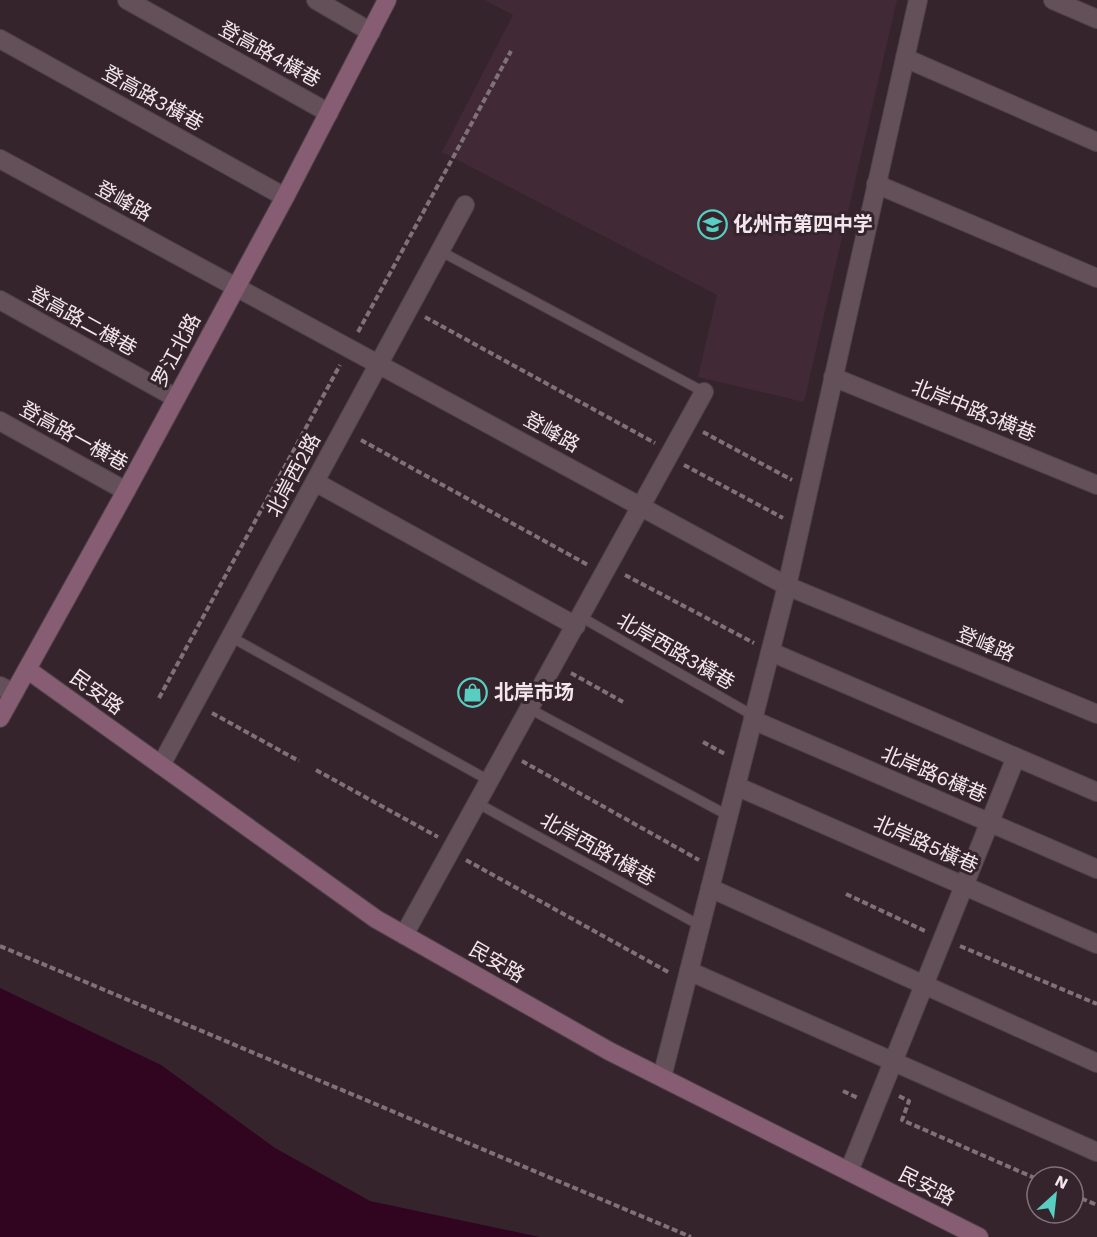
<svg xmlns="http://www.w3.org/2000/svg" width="1097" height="1237" font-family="'Work Sans','Noto Sans SC',sans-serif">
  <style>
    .built { fill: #412a36 }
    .water { fill: #310420 }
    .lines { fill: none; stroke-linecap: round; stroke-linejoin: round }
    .service-casing { stroke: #4f4149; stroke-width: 11 }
    .minor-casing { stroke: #4f4149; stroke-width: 20 }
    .tertiary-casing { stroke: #4f4149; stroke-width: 20 }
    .secondary-casing { stroke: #4f4149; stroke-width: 20 }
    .path { stroke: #807178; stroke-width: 4; stroke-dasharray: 6 3; stroke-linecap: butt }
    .service { stroke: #635059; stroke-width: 9 }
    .minor { stroke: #635059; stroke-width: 18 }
    .tertiary { stroke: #635059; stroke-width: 18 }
    .secondary { stroke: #865d72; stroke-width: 18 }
    .labels { text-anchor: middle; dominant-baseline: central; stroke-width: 6; stroke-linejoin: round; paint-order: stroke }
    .street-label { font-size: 20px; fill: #f2e6ec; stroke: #35242c }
    .poi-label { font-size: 20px; font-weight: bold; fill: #f2e6ec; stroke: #35242c; text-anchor: start }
  </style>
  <rect width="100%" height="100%" fill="#35242c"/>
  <!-- built -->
  <path class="built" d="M 485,0 L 897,0 L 804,402 L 698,377 L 717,295 L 442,152 L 513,15 Z"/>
  <!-- water -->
  <path class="water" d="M 0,988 L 161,1065 L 275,1148 L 370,1201 L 540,1237 L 0,1237 Z"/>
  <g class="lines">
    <defs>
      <path id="service" d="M 440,251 L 704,392
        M 581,617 L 754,716
        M 231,637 L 490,781
        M 530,709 L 729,816
        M 477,803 L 701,926"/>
      <path id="minor" d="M 127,0 L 329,113
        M 316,0 L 371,32
        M 1053,0 L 1097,19
        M 0,39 L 285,197
        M 905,58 L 1097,142
        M 0,159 L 787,586 L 1097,714
        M 876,184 L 1097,278
        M 0,300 L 176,398
        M 833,377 L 1097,485
        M 0,421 L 126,491
        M 315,482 L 576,626
        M 771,652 L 1097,792
        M 753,720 L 1097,869
        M 161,765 L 465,205
        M 736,786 L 1097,944
        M 710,888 L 1097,1063
        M 404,935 L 704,392
        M 689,971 L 1097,1152
        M 849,1171 L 1016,757"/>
      <path id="tertiary" d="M 0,686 L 14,693
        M 662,1077 L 787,586 L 918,0"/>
      <path id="secondary" d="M 28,670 L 376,919 L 609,1051 L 979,1237
        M 0,718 L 126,491 L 285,197 L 387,0"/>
    </defs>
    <!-- service casing -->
    <use href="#service" class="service-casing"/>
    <!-- minor casing -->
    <use href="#minor" class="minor-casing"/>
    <!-- tertiary casing -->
    <use href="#tertiary" class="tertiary-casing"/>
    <!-- secondary casing -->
    <use href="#secondary" class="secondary-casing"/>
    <!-- path -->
    <path class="path" d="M 425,317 L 655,443
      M 358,332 L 511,51
      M 703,432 L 792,480
      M 361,440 L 588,565
      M 684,465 L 783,518
      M 625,575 L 754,643
      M 571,673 L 623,702
      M 159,698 L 340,365
      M 212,713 L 299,761
      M 703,742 L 725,754
      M 522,761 L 699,860
      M 316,770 L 438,837
      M 466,860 L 670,973
      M 846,894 L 925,931
      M 0,946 L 691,1237
      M 960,946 L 1097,1004
      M 843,1091 L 858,1098
      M 899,1096 L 909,1101 L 902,1120 L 1037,1179
      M 1073,1195 L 1097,1205"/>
    <!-- service -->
    <use href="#service" class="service"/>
    <!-- minor -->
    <use href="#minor" class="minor"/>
    <!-- tertiary -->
    <use href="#tertiary" class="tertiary"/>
    <!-- secondary -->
    <use href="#secondary" class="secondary"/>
  </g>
  <!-- icons -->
  <defs>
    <symbol id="school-ring" viewBox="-11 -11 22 22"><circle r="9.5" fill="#35242c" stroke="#57cec1" stroke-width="1.5"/><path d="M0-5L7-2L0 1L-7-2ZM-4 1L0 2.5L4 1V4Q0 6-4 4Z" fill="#57cec1"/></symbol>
    <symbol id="shop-ring" viewBox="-11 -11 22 22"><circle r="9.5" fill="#35242c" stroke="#57cec1" stroke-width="1.5"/><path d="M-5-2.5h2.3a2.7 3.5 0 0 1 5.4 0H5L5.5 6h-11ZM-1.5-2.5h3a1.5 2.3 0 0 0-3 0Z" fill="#57cec1"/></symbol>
  </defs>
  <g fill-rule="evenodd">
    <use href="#school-ring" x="696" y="208" width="33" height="33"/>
    <use href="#shop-ring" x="456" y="676" width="33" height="33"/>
  </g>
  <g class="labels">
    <!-- street labels -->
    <g class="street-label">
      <text transform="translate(270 54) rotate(29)">登高路4橫巷</text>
      <text transform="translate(153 98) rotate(29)">登高路3橫巷</text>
      <text transform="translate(124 201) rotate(29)">登峰路</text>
      <text transform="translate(83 321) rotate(29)">登高路二横巷</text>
      <text transform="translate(176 350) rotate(-62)">罗江北路</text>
      <text transform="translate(974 410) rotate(22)">北岸中路3横巷</text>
      <text transform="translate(552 432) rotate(29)">登峰路</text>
      <text transform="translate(74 436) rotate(29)">登高路一横巷</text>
      <text transform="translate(293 475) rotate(-62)">北岸西2路</text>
      <text transform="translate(986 644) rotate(22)">登峰路</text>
      <text transform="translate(676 651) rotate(30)">北岸西路3橫巷</text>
      <text transform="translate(97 692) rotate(36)">民安路</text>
      <text transform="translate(934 774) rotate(23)">北岸路6橫巷</text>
      <text transform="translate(926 844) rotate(24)">北岸路5橫巷</text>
      <text transform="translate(598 849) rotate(29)">北岸西路1橫巷</text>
      <text transform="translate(497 962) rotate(30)">民安路</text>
      <text transform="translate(927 1186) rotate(27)">民安路</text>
    </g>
    <!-- poi labels -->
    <g class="poi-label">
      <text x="733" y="224">化州市第四中学</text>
      <text x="494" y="692">北岸市场</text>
    </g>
  </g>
  <!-- north arrow -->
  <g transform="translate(1055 1195) rotate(27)"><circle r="28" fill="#35242c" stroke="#817279" stroke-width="1.5"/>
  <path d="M0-4.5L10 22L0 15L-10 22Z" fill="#57cec1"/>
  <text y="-9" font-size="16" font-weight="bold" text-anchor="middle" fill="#f2e6ec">N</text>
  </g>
</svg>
